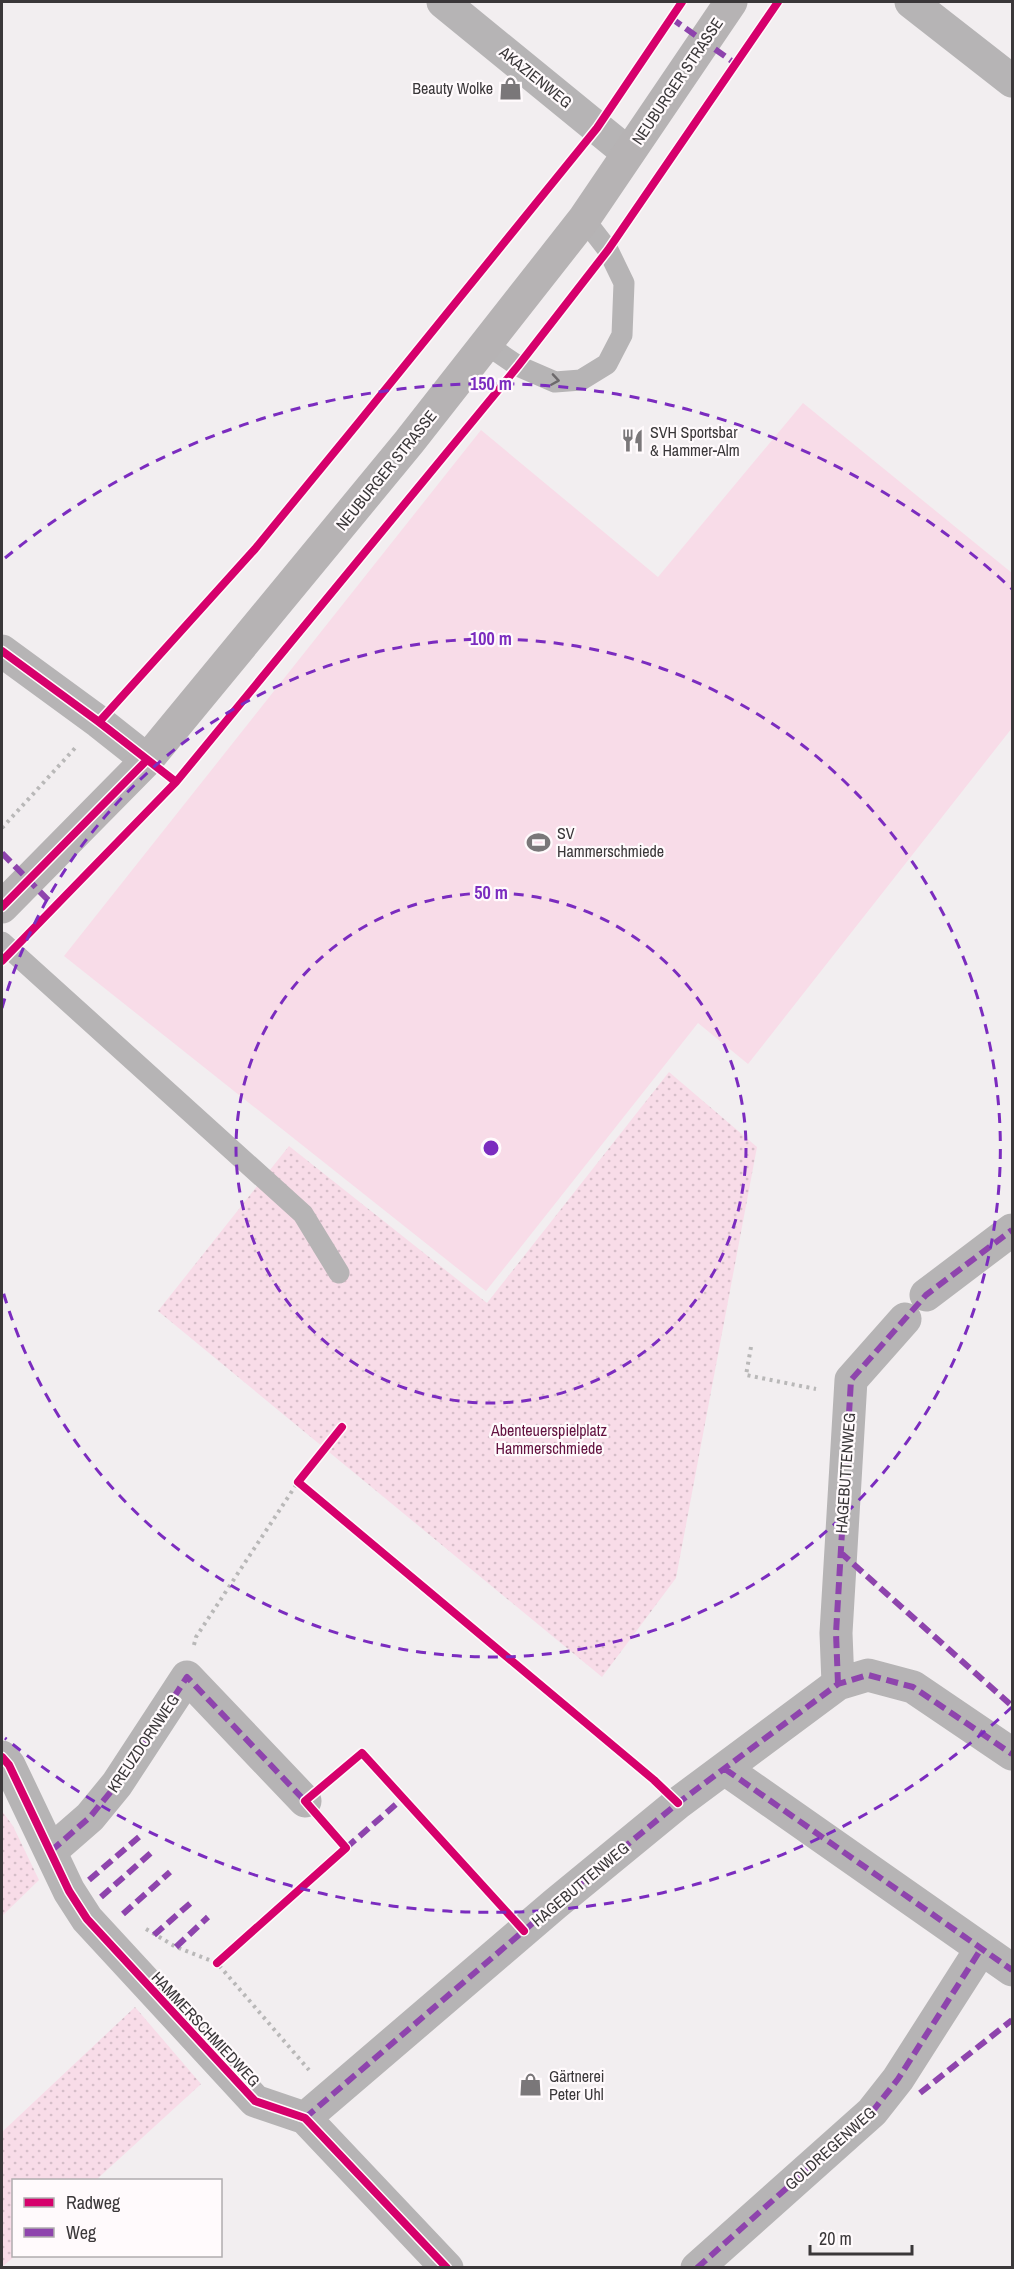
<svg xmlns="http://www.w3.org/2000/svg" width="1014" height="2269" font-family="'Archivo Narrow',sans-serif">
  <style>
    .green { fill: url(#green-dots) }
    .pitch { fill: #f8dce8 }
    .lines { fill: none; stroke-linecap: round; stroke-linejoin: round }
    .path { stroke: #b9b8b8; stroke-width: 4; stroke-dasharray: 3 4.5; stroke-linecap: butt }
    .lane { stroke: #b6b4b5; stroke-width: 21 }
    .street { stroke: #b6b4b5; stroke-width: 33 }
    .secondary { stroke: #b6b3b4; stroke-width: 33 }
    .quiet { stroke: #8e44ad; stroke-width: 6; stroke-dasharray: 12 6; stroke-linecap: butt }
    .cycleway-casing { stroke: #fffafc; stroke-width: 11 }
    .cycleway { stroke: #d6006c; stroke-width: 8 }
    .oneway { stroke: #6c696b }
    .ring { fill: none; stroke: #7b2cbf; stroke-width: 3; stroke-dasharray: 10 8 }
    .labels { text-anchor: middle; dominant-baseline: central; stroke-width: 4.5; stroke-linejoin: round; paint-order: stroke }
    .street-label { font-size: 16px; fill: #3a3739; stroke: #fffafc }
    .poi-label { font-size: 16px; fill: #3a3739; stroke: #fffafc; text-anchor: start }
    .park-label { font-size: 16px; fill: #631240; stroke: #fffafc }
    .centre { fill: #7b2cbf; stroke: #fffafc; stroke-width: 3 }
    .ring-label { font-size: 18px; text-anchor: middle; font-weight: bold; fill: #7b2cbf; stroke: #fffafc; stroke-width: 4.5; stroke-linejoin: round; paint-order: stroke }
  </style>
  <defs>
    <pattern id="green-dots" width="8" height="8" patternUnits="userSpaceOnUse" patternTransform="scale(1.5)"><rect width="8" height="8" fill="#f8dce8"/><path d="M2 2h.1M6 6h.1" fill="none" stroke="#d5bdc8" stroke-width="1.8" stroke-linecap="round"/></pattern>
  </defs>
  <rect width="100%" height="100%" fill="#f2eef0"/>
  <!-- green -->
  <path class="green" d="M 669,1072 L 757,1147 L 676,1578 L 602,1677 L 158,1311 L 289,1146 L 487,1303 Z
    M 2,1811 L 13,1826 L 39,1880 L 2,1916 Z
    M 135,2007 L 201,2084 L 96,2180 L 14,2180 L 15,2256 L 2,2267 L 2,2132 Z"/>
  <!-- pitch -->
  <path class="pitch" d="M 803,403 L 1012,573 L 1012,728 L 748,1064 L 698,1023 L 486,1291 L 64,956 L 481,430 L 658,577 Z"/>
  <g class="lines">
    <!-- path -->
    <path class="path" d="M 2,828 L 76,747
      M 751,1347 L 746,1375 L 816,1389
      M 194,1645 L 196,1637 L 298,1482
      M 146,1929 L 176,1947 L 217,1963 L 309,2070"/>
    <!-- lane -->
    <path class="lane" d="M 486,344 L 518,366 L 555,382 L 581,380 L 607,364 L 622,335 L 624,283 L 608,250 L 584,219
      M 2,942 L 303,1214 L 339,1273"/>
    <!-- street -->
    <path class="street" d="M 443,2 L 628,153
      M 911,2 L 1012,81
      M 2,651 L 99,722 L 147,760
      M 926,1295 L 1012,1230
      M 838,1684 L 836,1633 L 851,1380 L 905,1319
      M 2,1757 L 9,1765 L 69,1891 L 87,1919 L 255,2101 L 305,2118 L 447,2268
      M 725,1769 L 1012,1970
      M 51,1851 L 90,1817 L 117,1784 L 187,1677 L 305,1801
      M 305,2118 L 555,1904 L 678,1803 L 838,1684 L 868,1675 L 913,1687 L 1012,1754
      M 697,2268 L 872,2112 L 898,2079 L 981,1949"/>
    <!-- secondary -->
    <path class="secondary" d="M 2,907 L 147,760 L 409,442 L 584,219 L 731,2"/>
    <!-- quiet -->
    <path class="quiet" d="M 671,18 L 736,64
      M 2,853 L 55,907
      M 840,1552 L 1012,1706
      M 838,1684 L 836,1633 L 851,1380 L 926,1295 L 1012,1230
      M 725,1769 L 1012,1970
      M 346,1848 L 402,1799
      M 51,1851 L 90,1817 L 117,1784 L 187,1677 L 305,1801
      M 89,1880 L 139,1837
      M 101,1897 L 152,1852
      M 123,1914 L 170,1872
      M 154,1935 L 194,1900
      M 176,1947 L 208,1917
      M 920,2093 L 1012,2020
      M 305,2118 L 555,1904 L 678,1803 L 838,1684 L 868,1675 L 913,1687 L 1012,1754
      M 697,2268 L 872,2112 L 898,2079 L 981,1949"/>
    <defs>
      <path id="cycleway" d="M 2,651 L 99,722 L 176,782
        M 99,722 L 255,549 L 359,422 L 597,128 L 682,2
        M 2,907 L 147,760
        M 2,961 L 176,782 L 518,366 L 608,250 L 778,2
        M 342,1427 L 298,1482 L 654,1780 L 678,1803
        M 2,1757 L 9,1765 L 69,1891 L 87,1919 L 255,2101 L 305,2118 L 447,2268
        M 217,1963 L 346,1848 L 305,1801 L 362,1753 L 524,1931"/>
    </defs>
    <!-- cycleway casing -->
    <use href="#cycleway" class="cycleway-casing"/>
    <!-- cycleway -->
    <use href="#cycleway" class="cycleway"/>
  </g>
  <!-- one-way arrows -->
  <defs><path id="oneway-chevron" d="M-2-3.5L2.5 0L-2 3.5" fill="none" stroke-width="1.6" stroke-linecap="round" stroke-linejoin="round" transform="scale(1.5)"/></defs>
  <use class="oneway" href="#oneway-chevron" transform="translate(555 380) rotate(9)"/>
  <!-- distance rings -->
  <g class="ring">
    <circle cx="491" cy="1148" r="255"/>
    <path d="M2 1008A509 509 0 1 1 2 1288"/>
    <path d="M1012 1707A764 764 0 0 1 5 1738M5 558A764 764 0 0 1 1012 589"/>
  </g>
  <!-- icons -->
  <defs>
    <symbol id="shop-bare" viewBox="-9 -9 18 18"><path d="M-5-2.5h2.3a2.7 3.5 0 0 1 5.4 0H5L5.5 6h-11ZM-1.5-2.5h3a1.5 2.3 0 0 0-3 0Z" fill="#7a7779" stroke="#fffafc" stroke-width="2.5" paint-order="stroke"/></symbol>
    <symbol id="restaurant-bare" viewBox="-9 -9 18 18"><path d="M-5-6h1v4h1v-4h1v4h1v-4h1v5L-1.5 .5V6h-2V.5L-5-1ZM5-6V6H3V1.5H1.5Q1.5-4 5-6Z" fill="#7a7779" stroke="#fffafc" stroke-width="2.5" paint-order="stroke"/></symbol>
    <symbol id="stadium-bare" viewBox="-9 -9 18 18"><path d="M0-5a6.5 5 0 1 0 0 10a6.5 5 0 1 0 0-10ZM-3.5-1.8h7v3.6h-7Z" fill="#7a7779" stroke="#fffafc" stroke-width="2.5" paint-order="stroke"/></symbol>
  </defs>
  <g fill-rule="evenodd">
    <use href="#shop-bare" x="494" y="72" width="33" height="33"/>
    <use href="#restaurant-bare" x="616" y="424" width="33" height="33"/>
    <use href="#stadium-bare" x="522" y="826" width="33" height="33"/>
    <use href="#shop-bare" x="514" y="2068" width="33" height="33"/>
  </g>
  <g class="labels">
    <!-- street labels -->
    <g class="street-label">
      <text transform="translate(536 77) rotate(39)">AKAZIENWEG</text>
      <text transform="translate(677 81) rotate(-56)">NEUBURGER STRASSE</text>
      <text transform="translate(386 470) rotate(-51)">NEUBURGER STRASSE</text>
      <text transform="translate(845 1473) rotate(-86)">HAGEBUTTENWEG</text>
      <text transform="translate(143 1743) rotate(-56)">KREUZDORNWEG</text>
      <text transform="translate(580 1884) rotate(-40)">HAGEBUTTENWEG</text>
      <text transform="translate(206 2029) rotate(47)">HAMMERSCHMIEDWEG</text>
      <text transform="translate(830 2148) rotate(-42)">GOLDREGENWEG</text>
    </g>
    <!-- poi labels -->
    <g class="poi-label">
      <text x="493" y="88" text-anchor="end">Beauty Wolke</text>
      <text x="650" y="432">SVH Sportsbar<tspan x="650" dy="18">&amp; Hammer-Alm</tspan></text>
      <text x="557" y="833">SV<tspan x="557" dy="18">Hammerschmiede</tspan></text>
      <text x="549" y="2076">Gärtnerei<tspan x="549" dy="18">Peter Uhl</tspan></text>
    </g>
    <!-- park labels -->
    <g class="park-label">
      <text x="549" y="1430">Abenteuerspielplatz<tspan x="549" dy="18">Hammerschmiede</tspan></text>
    </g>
  </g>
  <circle cx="491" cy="1148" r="9" class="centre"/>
  <g class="ring-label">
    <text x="491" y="390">150 m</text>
    <text x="491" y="645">100 m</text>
    <text x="491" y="899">50 m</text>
  </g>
  <!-- border -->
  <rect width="1014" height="2269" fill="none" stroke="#3a3739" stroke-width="6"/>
  <!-- legend -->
  <rect x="12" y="2179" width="210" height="78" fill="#fffafc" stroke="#b0acae" stroke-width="1.5"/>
  <rect x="24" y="2198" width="30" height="9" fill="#d6006c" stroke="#b0acae" stroke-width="1.5"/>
  <text x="66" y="2209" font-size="18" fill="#3a3739">Radweg</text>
  <rect x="24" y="2228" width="30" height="9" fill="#8e44ad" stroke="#b0acae" stroke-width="1.5"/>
  <text x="66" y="2239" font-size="18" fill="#3a3739">Weg</text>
  <!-- scale -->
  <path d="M810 2245v9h102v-9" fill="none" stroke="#3a3739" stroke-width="3"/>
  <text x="819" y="2245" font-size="18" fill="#3a3739" stroke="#fffafc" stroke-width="4.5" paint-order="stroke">20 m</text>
</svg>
